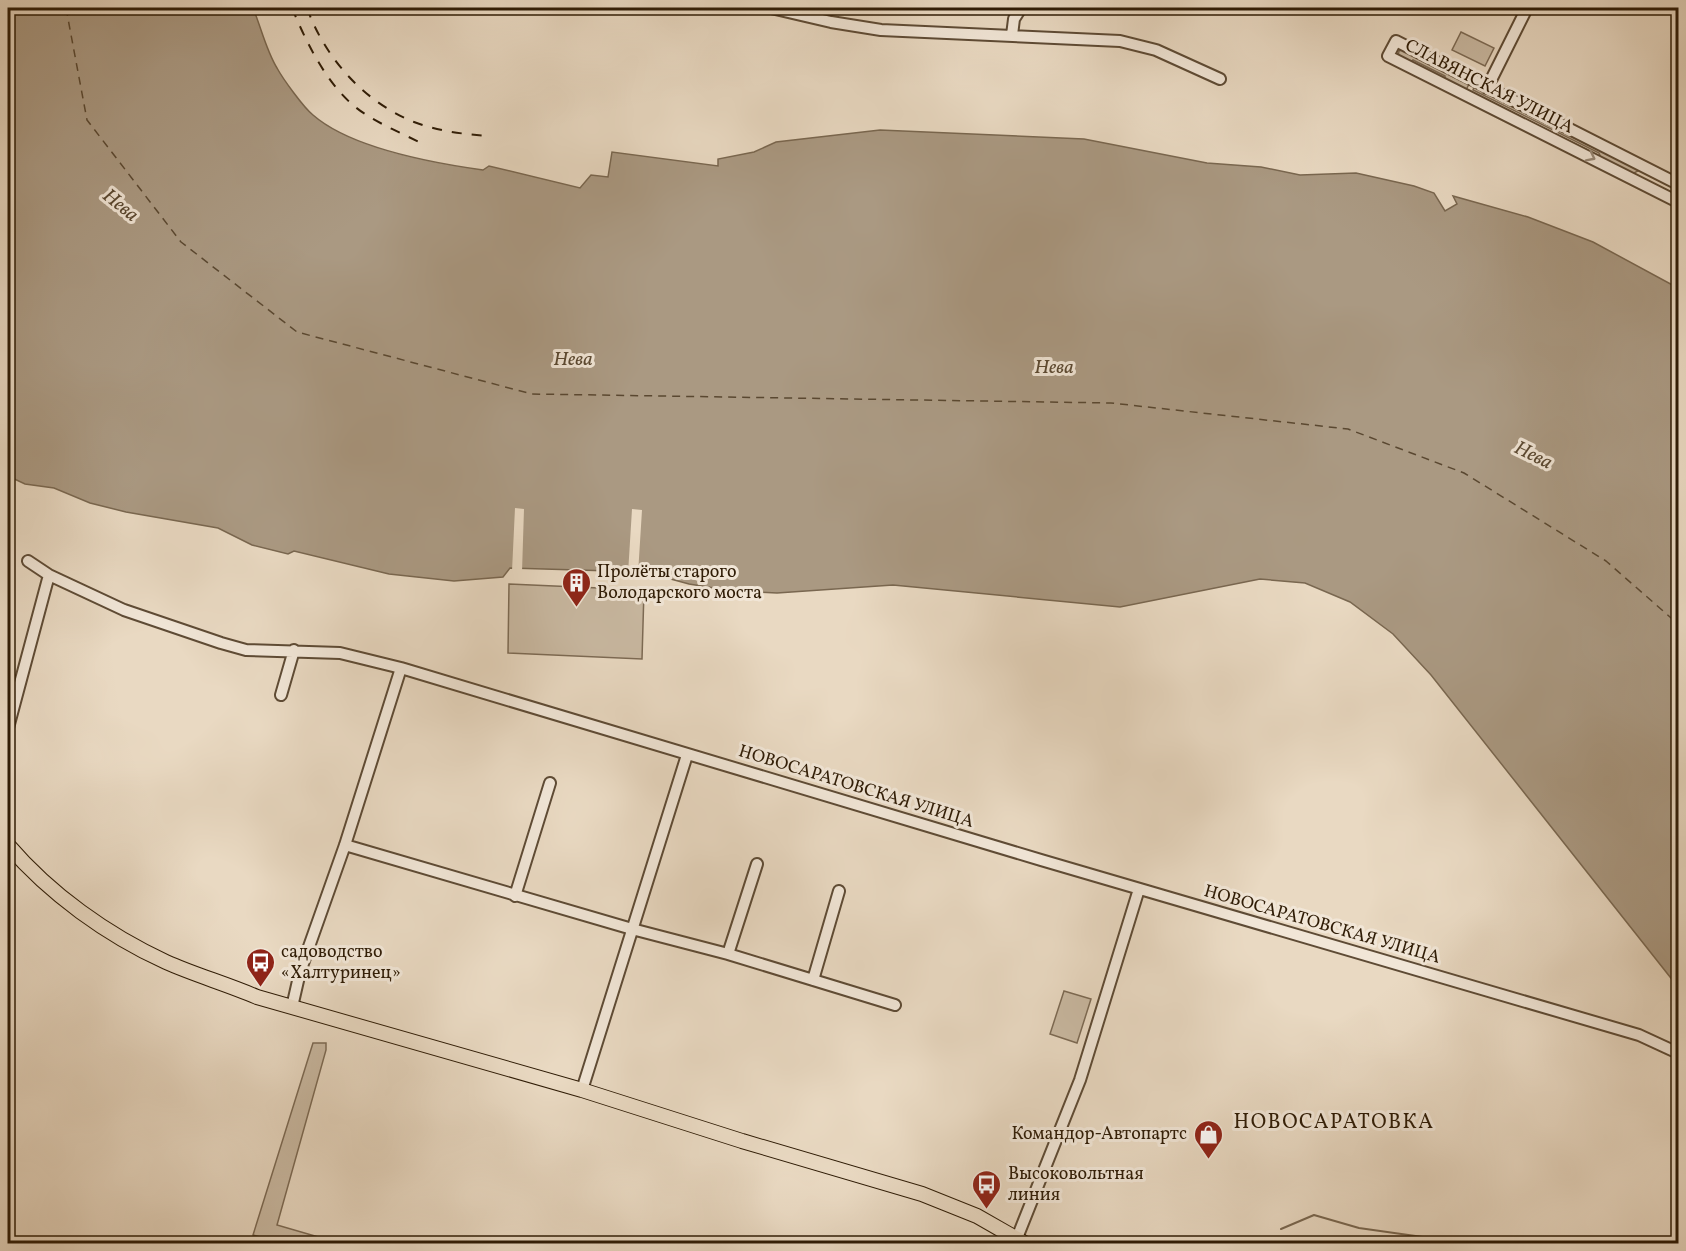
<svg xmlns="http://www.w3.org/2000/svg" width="1686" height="1251" font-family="Vollkorn,serif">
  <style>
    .green { fill: #c9b9a2; stroke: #7c6a54; stroke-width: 1.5 }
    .water { fill: #aa9982; stroke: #796750; stroke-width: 1.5 }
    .pier { fill: #e9d9c2 }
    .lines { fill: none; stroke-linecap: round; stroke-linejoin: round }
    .stream { stroke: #796750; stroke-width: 2 }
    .ferry { stroke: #5a4831; stroke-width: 1.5; stroke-dasharray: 8 6; stroke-linecap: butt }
    .minor-casing { stroke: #5e4b35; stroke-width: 14 }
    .major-casing { stroke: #2f1c06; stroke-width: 16 }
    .minor { stroke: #f1e6d7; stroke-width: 10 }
    .major { stroke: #e9d9c2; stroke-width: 14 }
    .rail { stroke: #2f1c06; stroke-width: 2; stroke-dasharray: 10 10; stroke-linecap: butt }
    .oneway { stroke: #9a8b79 }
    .labels { text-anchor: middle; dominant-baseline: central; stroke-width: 6; stroke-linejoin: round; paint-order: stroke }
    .street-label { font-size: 18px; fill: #2f1c06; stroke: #f1e6d7 }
    .poi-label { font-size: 18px; fill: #2f1c06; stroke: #f1e6d7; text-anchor: start }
    .water-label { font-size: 20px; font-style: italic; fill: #5a4831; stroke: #f1e6d7 }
    .quarter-label { font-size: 21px; letter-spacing: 1.5px; fill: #2f1c06; stroke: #f1e6d7 }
  </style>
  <rect width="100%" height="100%" fill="#e9d9c2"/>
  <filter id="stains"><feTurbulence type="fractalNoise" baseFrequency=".00333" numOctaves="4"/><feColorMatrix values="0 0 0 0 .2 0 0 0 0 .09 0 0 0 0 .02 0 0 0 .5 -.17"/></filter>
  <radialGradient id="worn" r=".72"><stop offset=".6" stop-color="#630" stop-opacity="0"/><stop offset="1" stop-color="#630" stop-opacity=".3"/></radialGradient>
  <!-- green -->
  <path class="green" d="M 1461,32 L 1494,48 L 1485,66 L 1452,50 Z
    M 1404,49 L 1470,82 L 1466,90 L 1445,80 L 1445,76 L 1413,60 L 1411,62 L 1398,56 L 1399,51 Z
    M 1475,85 L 1639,169 L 1638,171 L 1632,174 L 1601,158 L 1599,153 L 1473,90 Z
    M 509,584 L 644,590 L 642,659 L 508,653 Z
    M 1064,991 L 1091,999 L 1077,1043 L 1050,1034 Z
    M 313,1043 L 326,1043 L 326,1050 L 277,1225 L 339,1243 L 281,1243 L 253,1235 Z"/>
  <!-- water -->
  <path class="water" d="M 8,8 L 253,8 C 261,27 266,50 277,68 C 283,79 304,108 313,115 C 352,149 433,163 483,170 L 489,166 L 580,188 L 591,175 L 608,177 L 612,152 L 718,166 L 718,159 L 754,152 L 776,142 L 880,130 L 1084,139 L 1207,163 L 1261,167 L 1300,175 L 1356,173 L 1414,186 L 1434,193 L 1445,211 L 1457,204 L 1453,196 L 1528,217 L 1593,242 L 1678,288 L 1678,987 L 1431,675 L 1393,634 L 1350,602 L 1305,583 L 1260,579 L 1120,607 L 893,585 L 777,593 L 733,591 L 689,584 L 645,572 L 510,568 L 503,577 L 454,581 L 389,574 L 294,551 L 288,554 L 252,545 L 218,528 L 126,512 L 90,503 L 54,488 L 25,484 L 8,476 Z"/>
  <!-- pier -->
  <path class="pier" d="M 515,508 L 524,509 L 522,572 L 512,571 Z
    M 632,509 L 642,510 L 638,574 L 628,574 Z"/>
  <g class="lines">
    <!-- stream -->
    <path class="stream" d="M 1281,1229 L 1314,1215 L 1359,1228 L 1472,1244"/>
    <!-- ferry -->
    <path class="ferry" d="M 66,8 L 87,120 L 181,242 L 297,332 L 532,394 L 1111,403 L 1348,429 L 1464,473 L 1606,561 L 1678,624"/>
    <defs>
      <path id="minor" d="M 771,8 L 831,22 L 881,30 L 1120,41 L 1156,50 L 1220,79
        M 1012,35 L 1014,19 L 1021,8
        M 1487,88 L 1527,8
        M 1678,184 L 1396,41 L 1388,56 L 1678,202
        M 28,561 L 49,575 L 124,610 L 221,643 L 246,650 L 340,653 L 401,668 L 1041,860 L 1639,1035 L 1678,1053
        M 281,695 L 294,650
        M 8,728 L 49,575
        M 345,845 L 632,929 L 728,954 L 895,1005
        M 515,896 L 550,783
        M 728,954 L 757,864
        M 813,980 L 839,891
        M 292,1007 L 300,972 L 345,845 L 401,668
        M 582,1090 L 687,755
        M 1005,1244 L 1017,1238 L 1080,1080 L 1139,889"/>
      <path id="major" d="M 8,845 C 50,894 107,935 166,962 C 195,975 227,984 257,997 L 582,1090 L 742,1141 L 922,1194 L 977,1216 L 1026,1244"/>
    </defs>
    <!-- minor casing -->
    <use href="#minor" class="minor-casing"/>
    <!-- major casing -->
    <use href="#major" class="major-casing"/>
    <!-- minor -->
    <use href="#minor" class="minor"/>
    <!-- major -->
    <use href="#major" class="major"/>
    <!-- rail -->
    <path class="rail" d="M 292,8 C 307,44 330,92 365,114 C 382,125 401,133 419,142
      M 307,8 C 325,58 364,102 414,122 C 437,131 463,134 487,136"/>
  </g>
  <!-- one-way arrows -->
  <defs><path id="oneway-chevron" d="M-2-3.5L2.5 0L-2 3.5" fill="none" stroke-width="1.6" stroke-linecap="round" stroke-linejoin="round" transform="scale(1.5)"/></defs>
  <use class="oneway" href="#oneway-chevron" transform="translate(1591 157) rotate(27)"/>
  <!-- icons -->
  <defs>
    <symbol id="building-pin" viewBox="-11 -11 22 30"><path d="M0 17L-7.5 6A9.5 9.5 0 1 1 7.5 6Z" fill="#8f2418" stroke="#f1e6d7"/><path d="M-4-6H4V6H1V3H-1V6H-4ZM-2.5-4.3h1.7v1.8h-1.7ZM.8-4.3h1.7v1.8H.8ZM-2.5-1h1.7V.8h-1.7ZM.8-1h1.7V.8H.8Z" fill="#fff"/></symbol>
    <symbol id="bus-pin" viewBox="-11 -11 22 30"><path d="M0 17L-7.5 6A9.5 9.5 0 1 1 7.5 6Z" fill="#8f2418" stroke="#f1e6d7"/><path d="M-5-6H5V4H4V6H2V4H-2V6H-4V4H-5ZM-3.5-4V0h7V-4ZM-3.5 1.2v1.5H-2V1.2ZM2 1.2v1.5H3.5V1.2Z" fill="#fff"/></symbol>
    <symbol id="shop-pin" viewBox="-11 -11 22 30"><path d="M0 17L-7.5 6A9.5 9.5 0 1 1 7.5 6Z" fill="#8f2418" stroke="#f1e6d7"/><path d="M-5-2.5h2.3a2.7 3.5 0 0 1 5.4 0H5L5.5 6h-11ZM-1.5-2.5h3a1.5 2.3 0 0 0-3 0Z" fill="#fff"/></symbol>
  </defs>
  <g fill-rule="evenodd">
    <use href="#building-pin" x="560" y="566" width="33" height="45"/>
    <use href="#bus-pin" x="244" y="946" width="33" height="45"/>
    <use href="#shop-pin" x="1192" y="1118" width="33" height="45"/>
    <use href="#bus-pin" x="970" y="1168" width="33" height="45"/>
  </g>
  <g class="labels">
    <!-- street labels -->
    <g class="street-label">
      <text transform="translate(1489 87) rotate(27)">СЛАВЯНСКАЯ УЛИЦА</text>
      <text transform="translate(856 787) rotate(17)">НОВОСАРАТОВСКАЯ УЛИЦА</text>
      <text transform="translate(1322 925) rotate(16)">НОВОСАРАТОВСКАЯ УЛИЦА</text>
    </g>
    <!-- poi labels -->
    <g class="poi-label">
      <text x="597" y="572">Пролёты старого<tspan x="597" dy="21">Володарского моста</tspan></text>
      <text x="281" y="952">садоводство<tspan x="281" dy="21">«Халтуринец»</tspan></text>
      <text x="1187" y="1134" text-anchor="end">Командор-Автопартс</text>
      <text x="1008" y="1174">Высоковольтная<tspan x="1008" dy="21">линия</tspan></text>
    </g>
    <!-- water labels -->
    <g class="water-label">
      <text transform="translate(120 206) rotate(39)">Нева</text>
      <text x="573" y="360">Нева</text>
      <text x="1054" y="368">Нева</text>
      <text transform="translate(1533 456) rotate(26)">Нева</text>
    </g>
    <!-- quarter labels -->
    <g class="quarter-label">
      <text x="1334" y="1122">НОВОСАРАТОВКА</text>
    </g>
  </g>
  <!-- margin -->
  <rect width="1686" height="1251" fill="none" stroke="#e9d9c2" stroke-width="30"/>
  <rect x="9" y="9" width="1668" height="1233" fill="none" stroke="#2f1c06" stroke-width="3"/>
  <rect x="15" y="15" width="1656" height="1221" fill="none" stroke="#2f1c06" stroke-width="1.5"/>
  <rect width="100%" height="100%" filter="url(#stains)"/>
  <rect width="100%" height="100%" fill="url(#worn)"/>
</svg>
